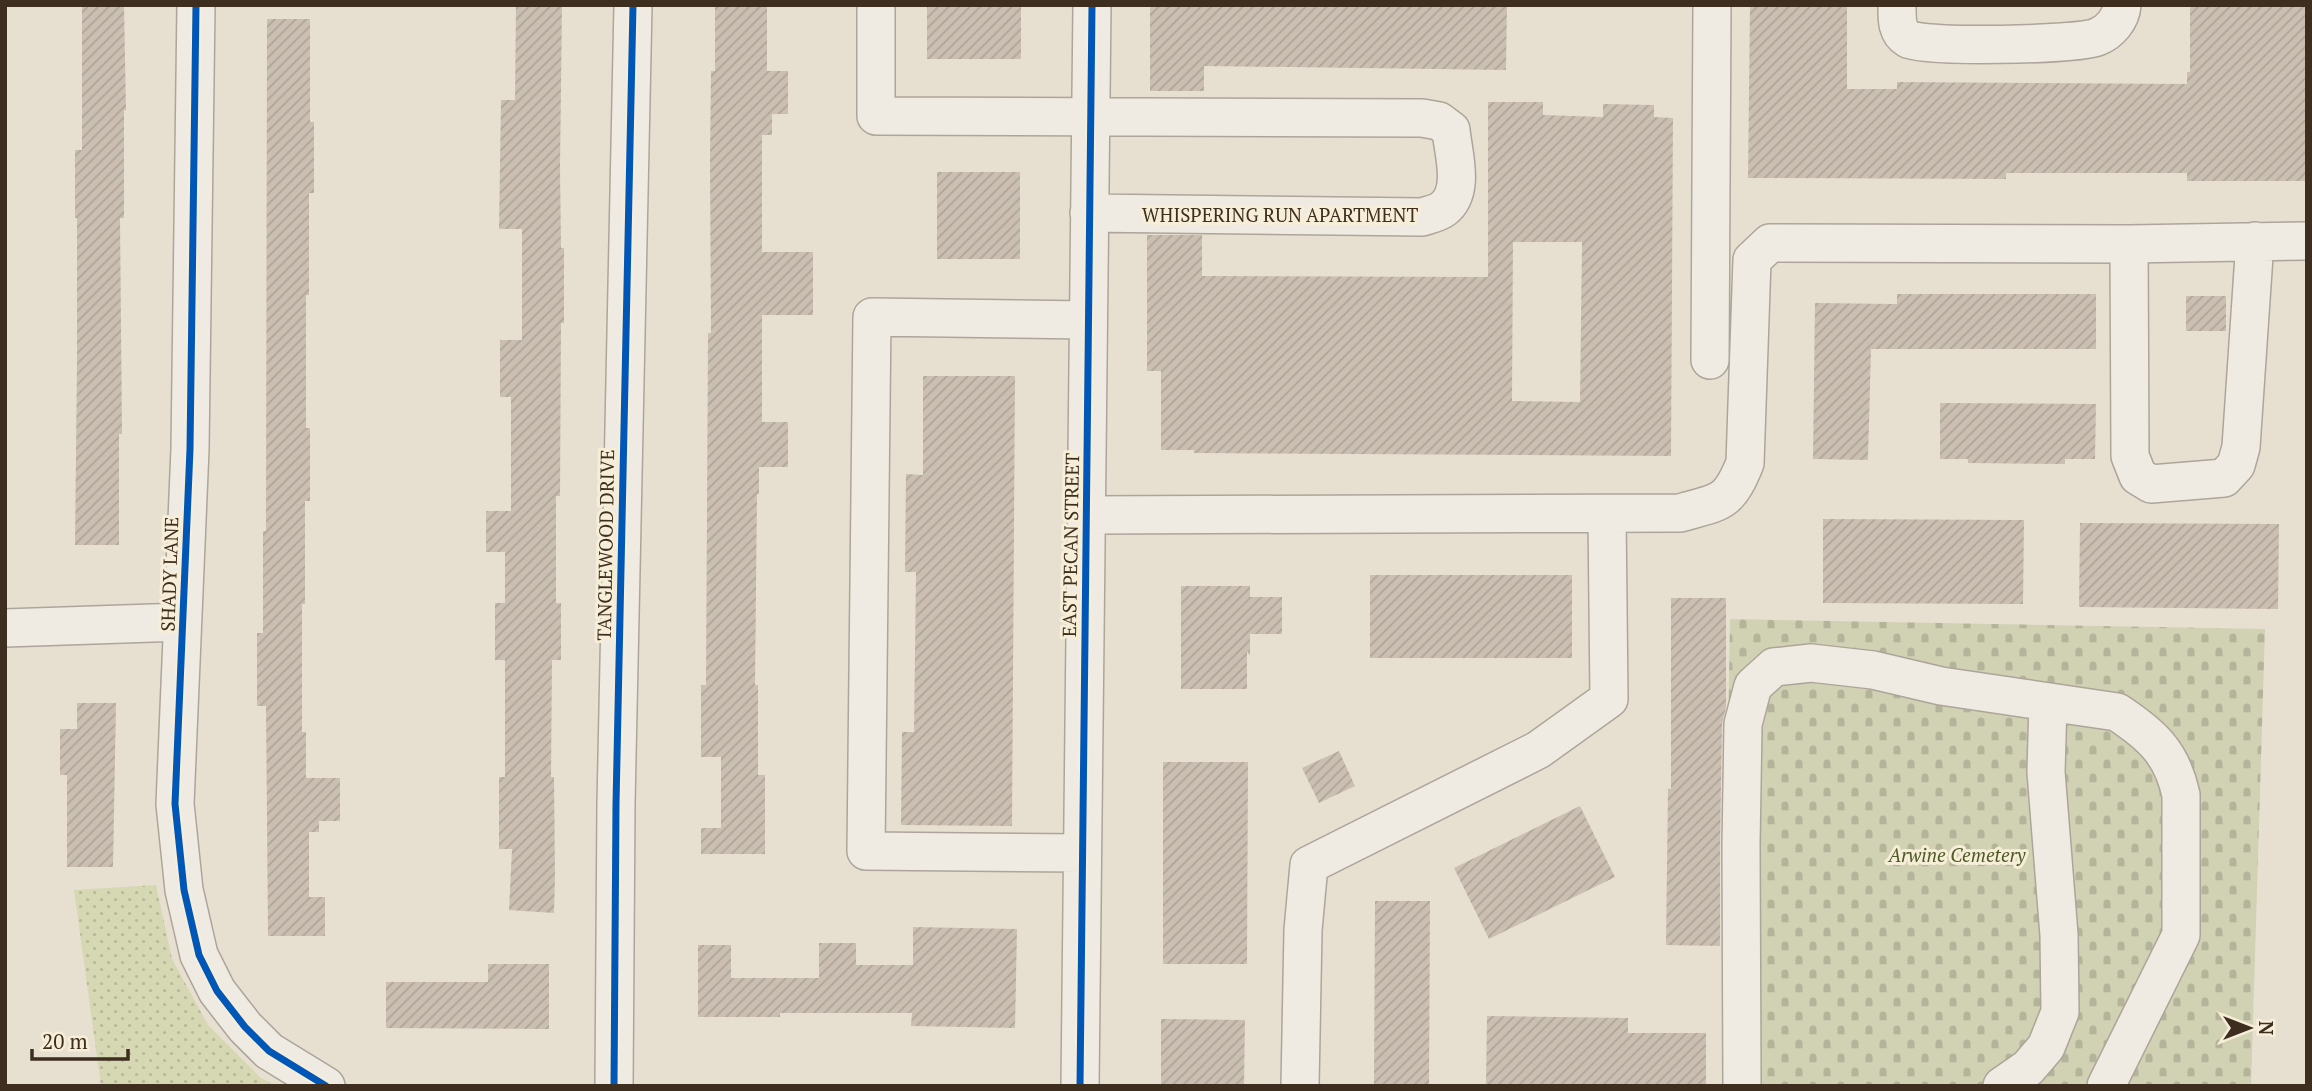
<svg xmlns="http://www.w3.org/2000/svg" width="2312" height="1091" font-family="'PT Serif',serif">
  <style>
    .cemetery { fill: url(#cemetery-stones) }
    .park { fill: url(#park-dots) }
    .building { fill: url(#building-hatch); fill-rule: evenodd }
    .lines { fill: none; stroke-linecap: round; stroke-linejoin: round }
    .minor-casing { stroke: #ada599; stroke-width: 40 }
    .minor { stroke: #efebe3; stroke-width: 37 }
    .cycleway-casing { stroke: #f7eed8; stroke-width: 11 }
    .cycleway { stroke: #0057b8; stroke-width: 7 }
    .labels { text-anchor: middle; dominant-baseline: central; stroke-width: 6; stroke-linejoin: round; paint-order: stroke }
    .street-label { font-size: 19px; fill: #3d2e20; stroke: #f7eed8 }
    .park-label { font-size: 19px; font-style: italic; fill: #4d5a26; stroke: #f7eed8 }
  </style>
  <defs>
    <pattern id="cemetery-stones" width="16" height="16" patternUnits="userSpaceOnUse" patternTransform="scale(1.75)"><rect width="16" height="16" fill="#d1d1b3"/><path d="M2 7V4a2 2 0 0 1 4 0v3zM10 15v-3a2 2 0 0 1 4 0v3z" fill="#b4b49a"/></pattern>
    <pattern id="park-dots" width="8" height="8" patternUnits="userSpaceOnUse" patternTransform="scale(1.75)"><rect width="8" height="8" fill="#d6d7b3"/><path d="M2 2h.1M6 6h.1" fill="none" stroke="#b9b99a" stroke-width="1.8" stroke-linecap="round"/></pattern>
    <pattern id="building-hatch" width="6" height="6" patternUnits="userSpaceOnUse" patternTransform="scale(1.75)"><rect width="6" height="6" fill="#cbbfb2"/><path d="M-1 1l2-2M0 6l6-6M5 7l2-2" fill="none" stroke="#afa499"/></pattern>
  </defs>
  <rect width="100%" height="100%" fill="#e7e0d1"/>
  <!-- cemetery -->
  <path class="cemetery" d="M 1730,619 L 2265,629 L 2251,1086 L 1722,1086 Z"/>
  <!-- park -->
  <path class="park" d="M 156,885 L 172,959 L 208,1025 L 261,1078 L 276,1086 L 101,1086 L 74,890 Z"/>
  <!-- building -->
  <path class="building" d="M 82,5 L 124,5 L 126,110 L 124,110 L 124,218 L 120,218 L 122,434 L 119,434 L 119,545 L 75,545 L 77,363 L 77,218 L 75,218 L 75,150 L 82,150 Z
    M 516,5 L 562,5 L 560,168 L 561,248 L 564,248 L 564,323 L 561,323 L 560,496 L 556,496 L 556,603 L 561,603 L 561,660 L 552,660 L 551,777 L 554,777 L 555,877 L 554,913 L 509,910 L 512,849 L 499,849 L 499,777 L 505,777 L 505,660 L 495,660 L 495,603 L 505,603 L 505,552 L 486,552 L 486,511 L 511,511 L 511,397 L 500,397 L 500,340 L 522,340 L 522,229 L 499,229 L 501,100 L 515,100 Z
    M 715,5 L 767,5 L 767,71 L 788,71 L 788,114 L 772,114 L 772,135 L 762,135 L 762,252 L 813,252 L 813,315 L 762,315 L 762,422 L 788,422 L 788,467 L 759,467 L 759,494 L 757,494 L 755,685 L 758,685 L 758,775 L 765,775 L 765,854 L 701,854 L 701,828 L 721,828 L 721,757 L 701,757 L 701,685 L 706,685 L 708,333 L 711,333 L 710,159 L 711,71 L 715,71 Z
    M 927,5 L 1021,5 L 1021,59 L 927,59 Z
    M 1150,5 L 1507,5 L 1506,70 L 1204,66 L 1204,91 L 1150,91 Z
    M 1750,5 L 1847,5 L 1847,89 L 1897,89 L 1897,82 L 2187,84 L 2187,72 L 2190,72 L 2190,5 L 2307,5 L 2307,181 L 2187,181 L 2187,173 L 2006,173 L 2006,179 L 1748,178 Z
    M 267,19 L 310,19 L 310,122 L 314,122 L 314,193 L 309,193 L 309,295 L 306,295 L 306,428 L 310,428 L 310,501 L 305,501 L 305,604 L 302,604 L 302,732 L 306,732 L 306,778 L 340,778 L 340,821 L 319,821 L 319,832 L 309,832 L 309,897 L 325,897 L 325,936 L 268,936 L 266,706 L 257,706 L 257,633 L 263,633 L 263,531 L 266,531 Z
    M 1488,102 L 1543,102 L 1543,115 L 1603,117 L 1603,104 L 1654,105 L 1654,117 L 1673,118 L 1671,456 L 1194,453 L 1194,450 L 1161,450 L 1161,371 L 1147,371 L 1147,235 L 1202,235 L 1202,276 L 1488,277 ZM 1513,242 L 1582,242 L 1580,402 L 1512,401 Z
    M 937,172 L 1020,172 L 1020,259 L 937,259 Z
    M 1897,294 L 2096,294 L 2096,349 L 1871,349 L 1868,460 L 1813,459 L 1815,303 L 1897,304 Z
    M 2186,296 L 2226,296 L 2226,331 L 2186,331 Z
    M 923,376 L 1015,376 L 1012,826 L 901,825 L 902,732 L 914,732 L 916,572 L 905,572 L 906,474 L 923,475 Z
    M 1940,403 L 2096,404 L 2095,459 L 2065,459 L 2065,464 L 1968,463 L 1968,459 L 1940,459 Z
    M 1823,519 L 2024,520 L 2023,604 L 1823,603 Z
    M 2080,523 L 2279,524 L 2278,609 L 2079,607 Z
    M 1370,575 L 1572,575 L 1572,658 L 1370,658 Z
    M 1181,586 L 1250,586 L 1250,597 L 1282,597 L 1282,634 L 1250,634 L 1250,656 L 1247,651 L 1247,689 L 1181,689 Z
    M 1671,598 L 1726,598 L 1726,707 L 1722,724 L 1720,845 L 1720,946 L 1666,945 L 1668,789 L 1671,789 Z
    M 77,703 L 116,703 L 113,867 L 67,867 L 67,775 L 60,775 L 60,729 L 77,729 Z
    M 1339,751 L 1355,786 L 1319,803 L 1302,768 Z
    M 1163,762 L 1248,762 L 1247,964 L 1163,964 Z
    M 1580,806 L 1615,877 L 1489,939 L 1454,868 Z
    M 1375,901 L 1430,901 L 1429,1086 L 1374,1086 Z
    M 913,927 L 1017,929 L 1015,1028 L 911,1026 L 912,1013 L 780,1013 L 780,1017 L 698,1017 L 698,945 L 731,945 L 731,978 L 819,978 L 819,943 L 856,943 L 856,965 L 913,965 Z
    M 488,964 L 549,964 L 549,1029 L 386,1028 L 386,982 L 488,982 Z
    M 1487,1016 L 1628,1018 L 1628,1033 L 1706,1033 L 1706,1086 L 1486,1086 Z
    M 1161,1019 L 1245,1020 L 1244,1086 L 1161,1086 Z"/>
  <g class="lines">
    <defs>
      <path id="minor" d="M 196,5 L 190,449 L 175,804 L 184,890 L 199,955 L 217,991 L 245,1027 L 269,1051 L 326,1086
        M 876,5 L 876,116 L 1422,118 L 1439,121 L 1451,130 C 1453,153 1466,192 1443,209 C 1438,213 1428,215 1422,217 L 1089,213
        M 1897,5 C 1897,18 1896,32 1908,39 C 1923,48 2078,45 2097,37 C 2110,32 2121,19 2122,5
        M 2129,244 L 2130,456 L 2138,476 L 2151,484 L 2224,478 L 2236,465 L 2241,447 L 2255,241
        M 1710,360 L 1712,5
        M 1086,515 L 1680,513 C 1721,501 1728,505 1745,463 L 1752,260 L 1770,243 L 2129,244 L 2307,241
        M 5,628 L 182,622
        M 1082,853 L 866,851 L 872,317 L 1088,320
        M 614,1086 L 616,804 L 633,5
        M 1080,1086 L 1092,5
        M 1300,1086 L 1303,930 L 1309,865 L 1538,750 L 1609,699 L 1607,514
        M 1742,1086 L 1741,845 L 1743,724 L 1753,686 L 1774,667 L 1811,663 L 1873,670 L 1941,686 L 2117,712 C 2152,735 2172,753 2181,795 L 2181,935 L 2106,1086
        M 2002,1086 L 2028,1068 L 2046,1047 L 2060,1012 L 2059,935 L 2046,772 L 2048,703"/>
    </defs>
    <!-- minor casing -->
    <use href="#minor" class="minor-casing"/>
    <!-- minor -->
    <use href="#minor" class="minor"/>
    <defs>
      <path id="cycleway" d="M 196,5 L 190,449 L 175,804 L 184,890 L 199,955 L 217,991 L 245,1027 L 269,1051 L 326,1086
        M 614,1086 L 616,804 L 633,5
        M 1080,1086 L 1092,5"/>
    </defs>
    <!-- cycleway casing -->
    <use href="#cycleway" class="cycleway-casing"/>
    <!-- cycleway -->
    <use href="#cycleway" class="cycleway"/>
  </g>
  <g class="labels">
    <!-- street labels -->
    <g class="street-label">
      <text x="1280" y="214">WHISPERING RUN APARTMENT</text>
      <text transform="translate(605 545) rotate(-89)">TANGLEWOOD DRIVE</text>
      <text transform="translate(1070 545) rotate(-89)">EAST PECAN STREET</text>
      <text transform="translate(169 574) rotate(-88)">SHADY LANE</text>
    </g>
    <!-- park labels -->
    <g class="park-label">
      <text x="1957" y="854">Arwine Cemetery</text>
    </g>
  </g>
  <!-- border -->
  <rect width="2312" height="1091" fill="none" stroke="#3d2e20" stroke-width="14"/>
  <!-- north arrow -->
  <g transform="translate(2249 1028) rotate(90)" stroke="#f7eed8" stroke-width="5" paint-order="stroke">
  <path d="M0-5L12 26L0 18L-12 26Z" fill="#3d2e20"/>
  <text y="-10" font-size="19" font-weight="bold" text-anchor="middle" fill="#3d2e20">N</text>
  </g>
  <!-- scale -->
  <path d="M32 1049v10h96v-10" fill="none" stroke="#3d2e20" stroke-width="3.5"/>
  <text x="42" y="1049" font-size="21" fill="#3d2e20" stroke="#f7eed8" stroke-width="5" paint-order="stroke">20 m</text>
</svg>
